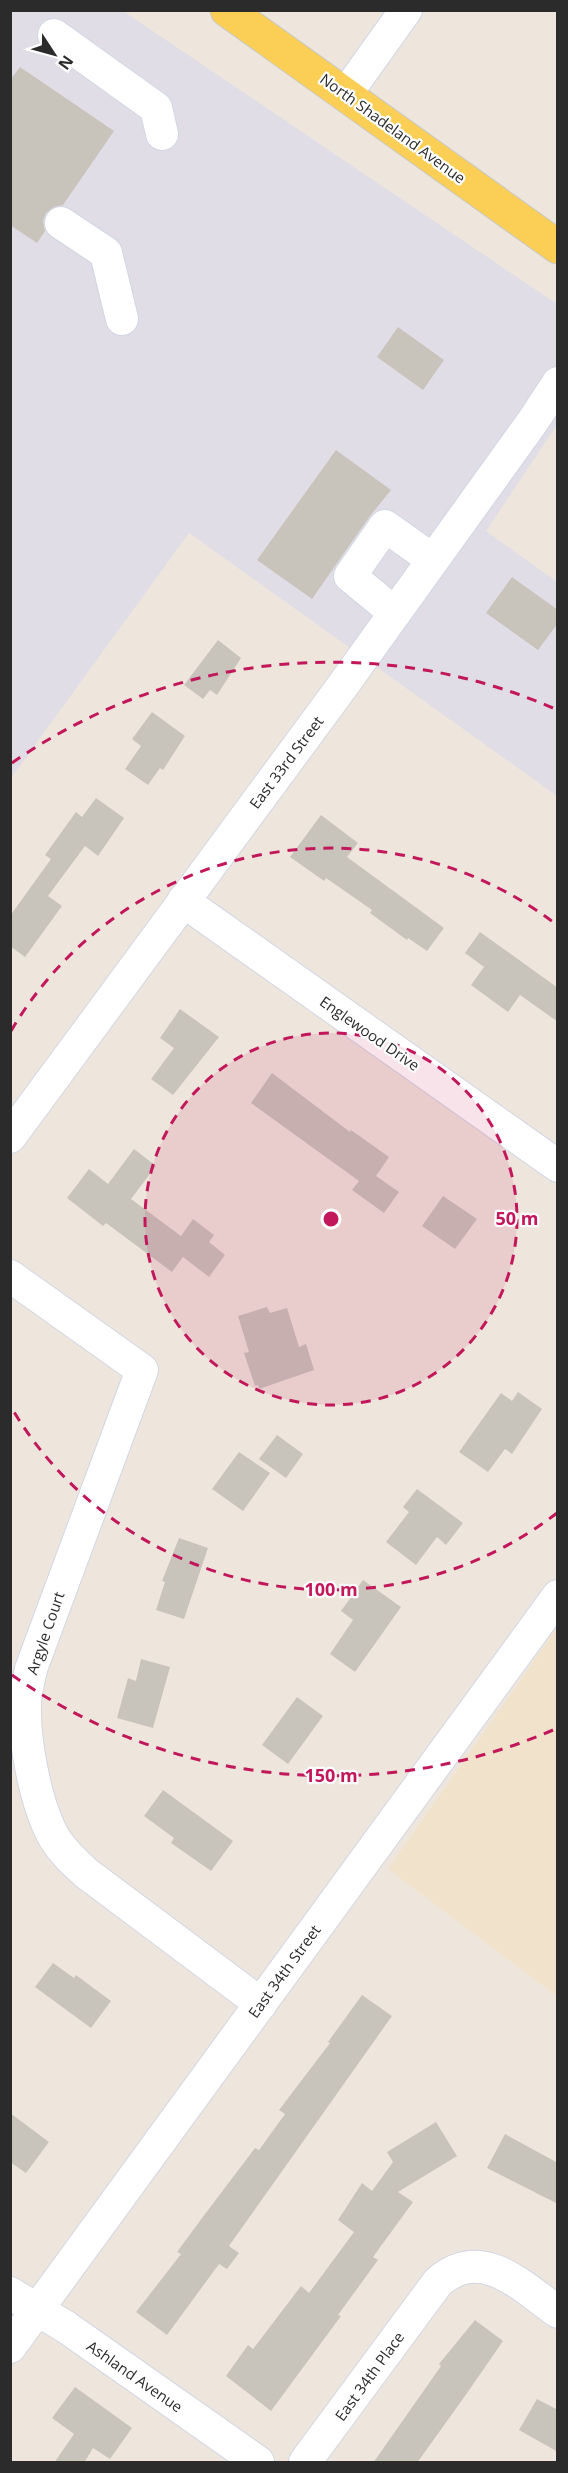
<svg xmlns="http://www.w3.org/2000/svg" width="568" height="2473" font-family="'Open Sans',sans-serif">
  <style>
    .industrial { fill: #e0dde6 }
    .education { fill: #f1e3cb }
    .building { fill: #c9c4bb }
    .lines { fill: none; stroke-linecap: round; stroke-linejoin: round }
    .minor-casing { stroke: #d2d6e5; stroke-width: 34 }
    .major-casing { stroke: #c8c8c8; stroke-width: 35 }
    .minor { stroke: #fff; stroke-width: 32 }
    .major { stroke: #fbcf55; stroke-width: 33 }
    .ring { fill: none; stroke: #c2185b; stroke-width: 3; stroke-dasharray: 10 8 }
    .labels { text-anchor: middle; dominant-baseline: central; stroke-width: 4.5; stroke-linejoin: round; paint-order: stroke }
    .street-label { font-size: 15px; fill: #2b2b2b; stroke: #fff }
    .centre { fill: #c2185b; stroke: #fff; stroke-width: 3 }
    .ring-label { font-size: 18px; text-anchor: middle; font-weight: bold; fill: #c2185b; stroke: #fff; stroke-width: 4.5; stroke-linejoin: round; paint-order: stroke }
  </style>
  <rect width="100%" height="100%" fill="#eee6dc"/>
  <!-- industrial -->
  <path class="industrial" d="M 11,11 L 123,11 L 557,304 L 557,425 L 486,531 L 557,582 L 557,796 L 189,533 L 11,778 Z"/>
  <!-- education -->
  <path class="education" d="M 557,1628 L 557,1996 L 388,1869 Z"/>
  <!-- building -->
  <path class="building" d="M 20,67 L 114,131 L 63,205 L 54,207 L 46,213 L 43,221 L 45,231 L 37,243 L 10,225 L 10,80 Z
    M 398,327 L 444,360 L 423,390 L 377,357 Z
    M 336,450 L 391,490 L 370,516 L 312,599 L 257,560 Z
    M 512,577 L 558,610 L 558,623 L 538,650 L 486,613 Z
    M 218,640 L 241,658 L 217,695 L 210,690 L 203,699 L 184,685 Z
    M 152,712 L 185,736 L 163,770 L 160,768 L 148,785 L 125,769 L 141,746 L 132,739 Z
    M 96,798 L 124,818 L 98,856 L 85,846 L 48,896 L 62,906 L 25,957 L 10,946 L 10,916 L 51,859 L 45,855 L 76,812 L 82,817 Z
    M 321,815 L 358,843 L 347,857 L 444,928 L 427,951 L 408,938 L 407,940 L 370,913 L 372,910 L 326,878 L 324,881 L 290,857 Z
    M 480,932 L 558,988 L 558,1022 L 520,995 L 508,1012 L 471,985 L 484,967 L 465,953 Z
    M 180,1009 L 219,1037 L 173,1095 L 151,1079 L 174,1048 L 160,1038 Z
    M 272,1073 L 350,1132 L 351,1130 L 389,1157 L 376,1176 L 399,1192 L 384,1213 L 352,1190 L 359,1181 L 251,1103 Z
    M 134,1149 L 156,1166 L 131,1199 L 181,1236 L 193,1219 L 214,1235 L 209,1242 L 225,1255 L 209,1277 L 183,1257 L 172,1272 L 106,1223 L 103,1226 L 67,1198 L 89,1169 L 108,1184 Z
    M 443,1196 L 477,1219 L 455,1249 L 422,1226 Z
    M 267,1307 L 270,1313 L 287,1308 L 299,1347 L 306,1344 L 314,1370 L 259,1389 L 258,1385 L 255,1386 L 244,1353 L 249,1352 L 238,1316 Z
    M 518,1392 L 542,1409 L 512,1454 L 505,1449 L 488,1472 L 459,1452 L 501,1393 L 512,1401 Z
    M 277,1435 L 303,1454 L 286,1478 L 259,1459 Z
    M 239,1452 L 270,1473 L 243,1511 L 212,1489 Z
    M 417,1489 L 463,1523 L 446,1545 L 437,1537 L 416,1565 L 386,1542 L 409,1512 L 403,1507 Z
    M 179,1538 L 208,1548 L 184,1619 L 156,1610 L 165,1582 L 162,1581 Z
    M 363,1580 L 401,1607 L 355,1672 L 330,1654 L 353,1620 L 341,1611 Z
    M 141,1659 L 170,1667 L 153,1728 L 117,1718 L 128,1678 L 136,1681 Z
    M 297,1697 L 323,1716 L 288,1764 L 262,1745 Z
    M 163,1790 L 233,1841 L 211,1871 L 171,1843 L 174,1838 L 144,1816 Z
    M 53,1963 L 74,1978 L 76,1975 L 111,2001 L 91,2028 L 35,1987 Z
    M 362,1995 L 392,2016 L 229,2246 L 239,2253 L 227,2269 L 219,2264 L 167,2335 L 136,2312 L 181,2254 L 177,2252 L 202,2218 L 255,2148 L 259,2150 L 285,2114 L 279,2110 L 330,2043 L 328,2042 Z
    M 10,2113 L 49,2142 L 26,2173 L 10,2162 Z
    M 436,2122 L 457,2156 L 398,2192 L 413,2202 L 373,2257 L 378,2260 L 338,2315 L 341,2316 L 271,2411 L 226,2376 L 248,2345 L 253,2349 L 301,2286 L 309,2293 L 354,2232 L 338,2220 L 362,2183 L 372,2191 L 393,2162 L 387,2152 Z
    M 505,2134 L 558,2163 L 558,2204 L 487,2168 Z
    M 475,2320 L 503,2341 L 465,2396 L 417,2463 L 373,2463 L 441,2366 L 439,2364 Z
    M 75,2387 L 132,2428 L 110,2459 L 93,2448 L 84,2463 L 54,2463 L 74,2434 L 52,2418 Z
    M 537,2399 L 558,2410 L 558,2452 L 519,2430 Z"/>
  <g class="lines">
    <defs>
      <path id="minor" d="M 54,35 L 156,108 L 162,134
        M 346,94 L 406,10
        M 61,223 L 106,253 L 122,319
        M 395,613 L 350,576 L 385,526 L 433,560
        M 183,901 L 558,1166
        M 10,1137 L 341,688 L 533,421 L 558,383
        M 10,1276 L 142,1370 L 31,1669 C 29,1680 25,1693 25,1705 C 24,1742 36,1807 55,1839 C 63,1852 74,1862 86,1873 L 261,2004
        M 10,2293 L 66,2327 L 258,2462
        M 10,2347 L 558,1596
        M 305,2462 L 438,2282 C 482,2244 521,2286 558,2312"/>
      <path id="major" d="M 227,10 L 558,247"/>
    </defs>
    <!-- minor casing -->
    <use href="#minor" class="minor-casing"/>
    <!-- major casing -->
    <use href="#major" class="major-casing"/>
    <!-- minor -->
    <use href="#minor" class="minor"/>
    <!-- major -->
    <use href="#major" class="major"/>
  </g>
  <!-- distance rings -->
  <circle cx="331" cy="1219" r="186" fill="#c2185b" fill-opacity=".12"/>
  <g class="ring">
    <circle cx="331" cy="1219" r="186"/>
    <path d="M557 1513A371 371 0 0 1 11 1407M11 1031A371 371 0 0 1 557 925"/>
    <path d="M553 1730A557 557 0 0 1 12 1675M12 763A557 557 0 0 1 553 708"/>
  </g>
  <g class="labels">
    <!-- street labels -->
    <g class="street-label">
      <text transform="translate(393 128) rotate(36)">North Shadeland Avenue</text>
      <text transform="translate(286 762) rotate(-53)">East 33rd Street</text>
      <text transform="translate(370 1033) rotate(35)">Englewood Drive</text>
      <text transform="translate(45 1633) rotate(-71)">Argyle Court</text>
      <text transform="translate(284 1971) rotate(-54)">East 34th Street</text>
      <text transform="translate(135 2376) rotate(35)">Ashland Avenue</text>
      <text transform="translate(369 2376) rotate(-54)">East 34th Place</text>
    </g>
  </g>
  <circle cx="331" cy="1219" r="9" class="centre"/>
  <g class="ring-label">
    <text x="517" y="1225">50 m</text>
    <text x="331" y="1596">100 m</text>
    <text x="331" y="1782">150 m</text>
  </g>
  <!-- border -->
  <rect width="568" height="2473" fill="none" stroke="#2b2b2b" stroke-width="24"/>
  <!-- north arrow -->
  <g transform="translate(54 54) rotate(126)" stroke="#ffffff" stroke-width="4.5" paint-order="stroke">
  <path d="M0-4.5L10 22L0 15L-10 22Z" fill="#2b2b2b"/>
  <text y="-9" font-size="16" font-weight="bold" text-anchor="middle" fill="#2b2b2b">N</text>
  </g>
</svg>
